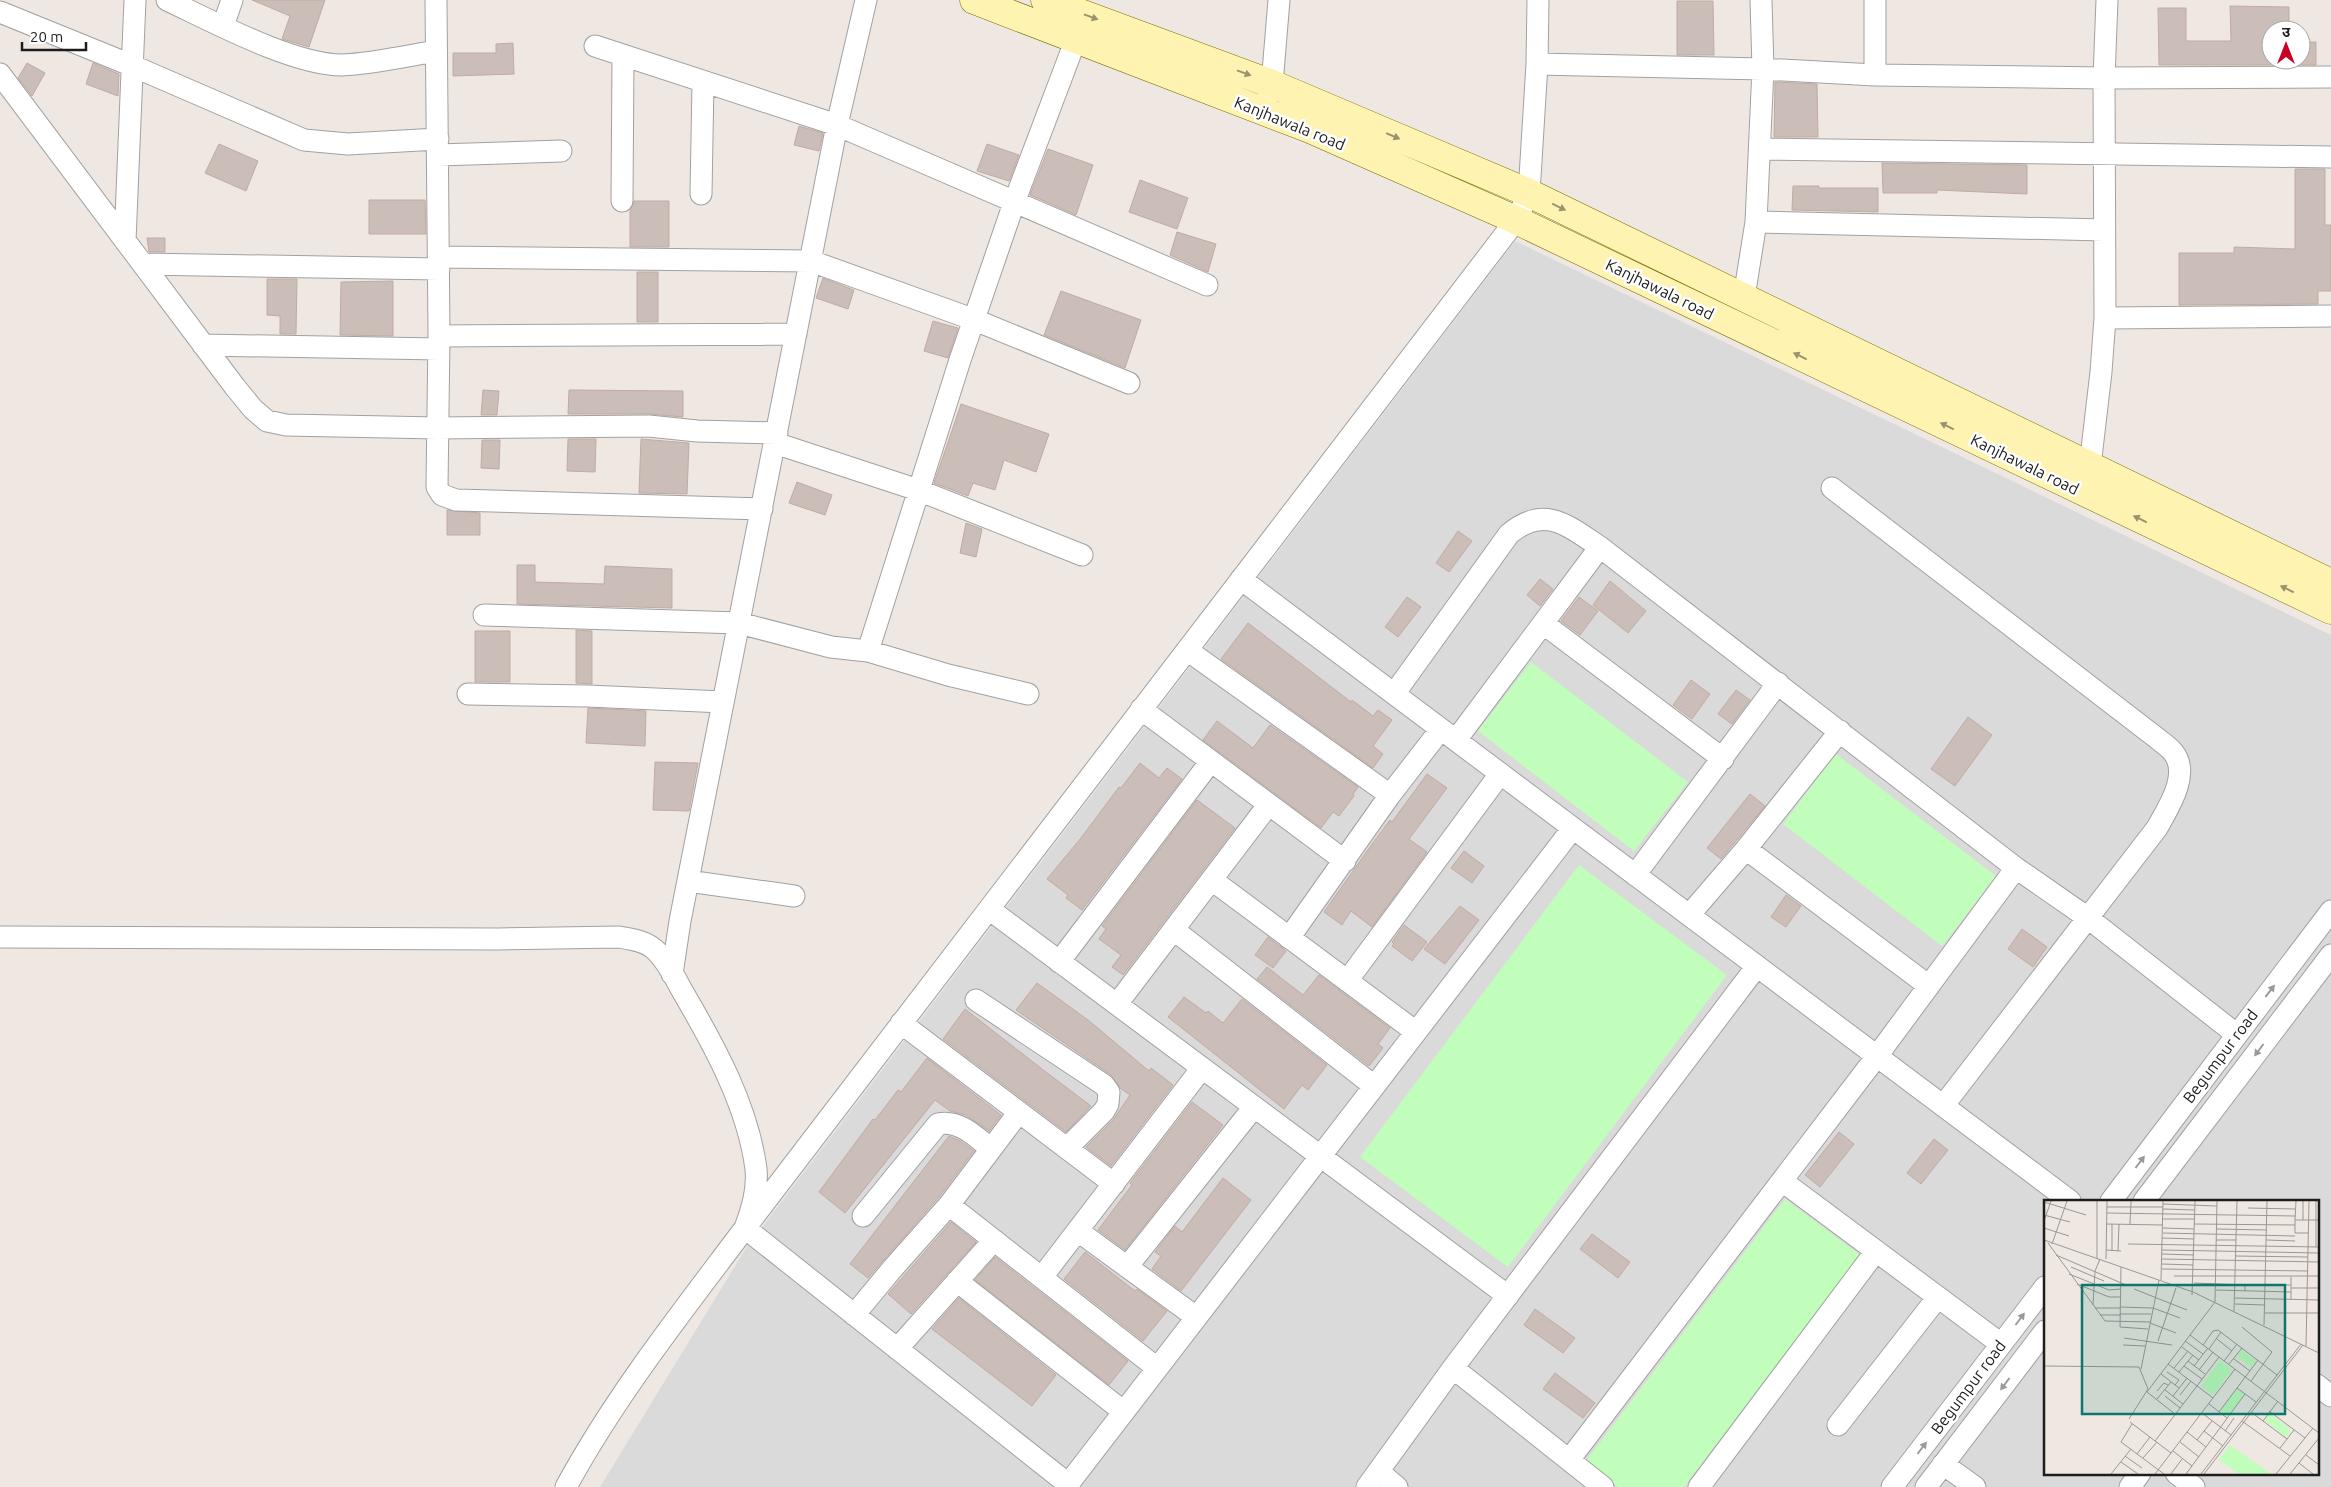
<svg xmlns="http://www.w3.org/2000/svg" width="2331" height="1487" font-family="Ubuntu,'Noto Sans Devanagari',sans-serif">
  <style>
    .residential { fill: #dbdada; fill-rule: evenodd }
    .park { fill: #c1fdbb }
    .building { fill: #cbbdb8; stroke: #c1aba3 }
    .lines { fill: none; stroke-linecap: round; stroke-linejoin: round }
    .minor-casing { stroke: #a1a1a1; stroke-width: 23 }
    .secondary-casing { stroke: #776e00; stroke-width: 29 }
    .minor { stroke: #fff; stroke-width: 21 }
    .secondary { stroke: #fef3b1; stroke-width: 28 }
    .oneway { fill: #99936e }
    .oneway2 { fill: #999 }
    .labels { text-anchor: middle; dominant-baseline: central; stroke-width: 5; stroke-linejoin: round; paint-order: stroke }
    .street-label { font-size: 16px; fill: #1d1d1d; stroke: #fff }
    .inset-road { fill: none; stroke: #9b9793; stroke-width: 1 }
    .view { fill: #0f766e; fill-opacity: 0.15; stroke: #0f766e; stroke-width: 2.5 }
    .inset-edge { fill: none; stroke: #1d1d1d; stroke-width: 2.5 }
  </style>
  <rect width="100%" height="100%" fill="#efe8e2"/>
  <!-- residential -->
  <path class="residential" d="M 1515,241 L 2331,635 L 2331,1487 L 600,1487 L 746,1248 ZM 2045,1201 L 2317,1201 L 2317,1473 L 2045,1473 Z"/>
  <!-- park -->
  <path class="park" d="M 1531,662 L 1688,782 L 1634,851 L 1478,731 Z
    M 1836,754 L 1996,876 L 1942,946 L 1783,824 Z
    M 1579,865 L 1727,975 L 1508,1267 L 1360,1157 Z
    M 1785,1199 L 1860,1255 L 1684,1487 L 1618,1487 L 1585,1462 Z"/>
  <!-- building -->
  <path class="building" d="M 252,0 L 325,0 L 309,47 L 282,39 L 290,16 Z
    M 1677,1 L 1713,1 L 1714,55 L 1677,55 Z
    M 2230,6 L 2289,7 L 2289,30 L 2271,30 L 2271,60 L 2301,60 L 2301,42 L 2316,42 L 2316,65 L 2159,65 L 2158,8 L 2186,8 L 2186,41 L 2231,41 Z
    M 513,43 L 514,74 L 453,76 L 453,53 L 496,53 L 496,44 Z
    M 27,63 L 45,73 L 32,96 L 18,78 Z
    M 93,63 L 119,74 L 118,96 L 86,84 Z
    M 1775,82 L 1817,84 L 1818,137 L 1774,137 Z
    M 799,126 L 823,133 L 819,151 L 794,145 Z
    M 219,144 L 258,161 L 246,191 L 205,173 Z
    M 987,144 L 1019,155 L 1009,181 L 977,171 Z
    M 1048,149 L 1093,165 L 1076,215 L 1030,195 Z
    M 1882,163 L 2027,165 L 2027,194 L 1937,190 L 1937,193 L 1883,193 Z
    M 2295,169 L 2325,169 L 2325,225 L 2331,225 L 2331,291 L 2318,291 L 2318,304 L 2179,305 L 2179,253 L 2234,253 L 2234,247 L 2295,249 Z
    M 1140,180 L 1188,198 L 1177,229 L 1129,212 Z
    M 1793,186 L 1819,186 L 1819,188 L 1878,188 L 1878,212 L 1792,210 Z
    M 369,200 L 425,200 L 426,234 L 369,234 Z
    M 634,201 L 669,201 L 669,247 L 630,247 L 630,211 Z
    M 1177,232 L 1216,244 L 1208,272 L 1170,255 Z
    M 147,238 L 165,238 L 165,252 L 149,252 Z
    M 637,272 L 658,272 L 658,322 L 637,322 Z
    M 823,278 L 854,290 L 848,309 L 816,298 Z
    M 267,279 L 297,279 L 296,334 L 280,334 L 280,316 L 267,315 Z
    M 393,281 L 393,336 L 340,335 L 341,282 Z
    M 1061,291 L 1141,320 L 1125,368 L 1044,335 Z
    M 933,321 L 958,328 L 948,358 L 924,351 Z
    M 483,390 L 499,391 L 497,415 L 481,415 Z
    M 569,390 L 683,391 L 683,417 L 649,414 L 568,414 Z
    M 961,404 L 1049,434 L 1036,472 L 1004,460 L 995,490 L 973,483 L 968,496 L 934,483 Z
    M 568,439 L 596,439 L 595,472 L 567,471 Z
    M 641,439 L 689,443 L 687,494 L 639,493 Z
    M 482,440 L 500,440 L 499,469 L 481,468 Z
    M 797,482 L 832,495 L 825,515 L 789,503 Z
    M 447,510 L 480,513 L 480,535 L 447,535 Z
    M 966,523 L 982,529 L 976,557 L 960,553 Z
    M 1458,531 L 1472,541 L 1449,572 L 1436,563 Z
    M 517,565 L 535,565 L 535,582 L 604,584 L 605,566 L 672,569 L 672,608 L 517,604 Z
    M 1540,579 L 1553,589 L 1540,606 L 1527,595 Z
    M 1610,581 L 1646,611 L 1628,633 L 1593,605 Z
    M 1407,597 L 1421,607 L 1398,637 L 1385,627 Z
    M 1579,597 L 1598,611 L 1580,635 L 1561,621 Z
    M 1248,623 L 1351,702 L 1352,700 L 1373,716 L 1378,710 L 1392,720 L 1373,746 L 1383,754 L 1373,768 L 1221,659 Z
    M 576,630 L 592,631 L 592,684 L 576,683 Z
    M 475,631 L 510,631 L 510,682 L 475,682 Z
    M 1691,680 L 1710,694 L 1692,719 L 1673,705 Z
    M 1736,690 L 1750,700 L 1732,724 L 1718,714 Z
    M 588,708 L 646,711 L 645,746 L 586,743 Z
    M 1968,717 L 1992,735 L 1955,786 L 1931,769 Z
    M 1217,721 L 1253,748 L 1270,725 L 1358,787 L 1353,794 L 1354,796 L 1339,816 L 1333,812 L 1321,828 L 1203,740 Z
    M 655,762 L 698,763 L 689,811 L 653,810 Z
    M 1140,763 L 1159,778 L 1167,768 L 1182,779 L 1082,910 L 1066,898 L 1068,895 L 1047,879 L 1081,838 L 1119,787 L 1121,788 Z
    M 1427,774 L 1447,788 L 1409,839 L 1427,852 L 1372,927 L 1351,911 L 1342,925 L 1324,912 L 1370,847 L 1390,820 L 1392,822 Z
    M 1750,794 L 1765,806 L 1721,859 L 1707,848 Z
    M 1197,800 L 1235,828 L 1123,975 L 1112,967 L 1121,955 L 1099,939 L 1106,929 L 1102,926 Z
    M 1464,851 L 1484,866 L 1472,883 L 1451,868 Z
    M 1786,895 L 1801,906 L 1786,927 L 1771,917 Z
    M 1460,906 L 1479,920 L 1445,964 L 1424,949 Z
    M 1404,925 L 1427,942 L 1412,961 L 1392,946 L 1394,944 L 1392,942 Z
    M 2022,929 L 2047,947 L 2033,967 L 2008,949 Z
    M 1268,937 L 1286,951 L 1273,968 L 1255,955 Z
    M 1267,967 L 1303,995 L 1319,975 L 1390,1028 L 1378,1044 L 1383,1048 L 1369,1066 L 1257,979 Z
    M 1037,983 L 1088,1020 L 1149,1071 L 1151,1068 L 1173,1085 L 1111,1166 L 1086,1147 L 1113,1120 L 1130,1095 L 1120,1088 L 1111,1075 L 1016,1010 Z
    M 1184,997 L 1206,1013 L 1208,1011 L 1223,1023 L 1242,999 L 1327,1065 L 1308,1090 L 1302,1085 L 1284,1109 L 1168,1017 Z
    M 965,1009 L 1042,1069 L 1091,1106 L 1066,1132 L 943,1039 Z
    M 927,1058 L 1001,1115 L 989,1131 L 966,1115 L 950,1111 L 935,1100 L 845,1213 L 819,1192 L 873,1119 L 875,1120 L 898,1090 L 901,1092 Z
    M 1192,1102 L 1223,1125 L 1125,1250 L 1098,1230 L 1132,1185 L 1130,1183 Z
    M 1839,1132 L 1854,1144 L 1820,1187 L 1805,1175 Z
    M 949,1136 L 960,1141 L 974,1151 L 939,1197 L 868,1278 L 850,1264 Z
    M 1934,1139 L 1948,1150 L 1921,1184 L 1907,1173 Z
    M 1223,1178 L 1251,1200 L 1181,1291 L 1152,1269 L 1161,1256 L 1155,1252 L 1175,1226 L 1182,1232 Z
    M 951,1222 L 976,1242 L 911,1314 L 888,1294 Z
    M 1592,1234 L 1630,1262 L 1618,1278 L 1580,1249 Z
    M 1085,1252 L 1135,1291 L 1137,1289 L 1167,1311 L 1143,1341 L 1064,1279 Z
    M 995,1257 L 1128,1361 L 1109,1385 L 975,1280 Z
    M 959,1298 L 1056,1375 L 1032,1406 L 932,1329 Z
    M 1535,1309 L 1575,1338 L 1563,1353 L 1524,1325 Z
    M 1555,1373 L 1595,1403 L 1583,1418 L 1543,1389 Z"/>
  <g class="lines">
    <defs>
      <path id="minor" d="M 167,0 C 212,21 293,65 342,65 C 371,64 407,56 436,51
        M 436,0 L 439,336 L 437,487 L 442,495 L 456,500 L 762,509
        M 1875,0 L 1875,75
        M 0,12 L 133,66 L 304,140 L 348,144 L 438,139
        M 223,26 L 232,0
        M 595,46 L 837,125 L 1207,285
        M 1537,64 L 1763,69 L 1875,75 L 2104,78 L 2331,77
        M 0,74 L 235,387 L 253,409 L 267,421 L 286,425 L 438,428 L 649,426 L 697,431 L 777,433
        M 1268,96 L 1272,84 L 1279,0
        M 1760,149 L 2331,157
        M 438,155 L 561,151
        M 701,194 L 703,82
        M 622,201 L 623,55
        M 1756,222 L 2104,230
        M 125,241 L 135,0
        M 439,257 L 811,261 L 975,320 L 1129,383
        M 143,264 L 439,269
        M 1744,297 L 1756,222 L 1763,69 L 1761,0
        M 2105,318 L 2331,316
        M 439,336 L 796,334
        M 203,345 L 439,349
        M 775,443 L 918,490 L 1082,555
        M 2090,466 L 2101,372 L 2105,318 L 2104,78 L 2107,0
        M 1832,488 L 2158,739 C 2163,743 2169,747 2173,752 C 2191,774 2168,808 2157,828 L 1943,1106
        M 1241,579 L 2070,1201
        M 484,615 L 739,623 L 831,647 L 868,651 L 948,675 L 1028,694
        M 1544,624 L 1723,759
        M 1187,650 L 1390,795
        M 868,651 L 960,360 L 1015,200 L 1076,39
        M 468,694 L 588,696 L 723,702
        M 1394,694 L 1509,534 C 1545,504 1568,526 1600,547 L 2016,868 L 2088,918 L 2236,1034
        M 1141,709 L 1345,861
        M 1456,740 L 1600,547
        M 1746,849 L 1929,986
        M 1635,875 L 1778,683
        M 1212,880 L 1416,1032
        M 688,881 L 794,896
        M 989,909 L 1508,1296
        M 1690,914 L 1746,849 L 1840,731
        M 1174,930 L 1374,1086
        M 0,937 L 498,939 L 619,937 C 631,939 645,941 654,949 C 667,960 676,980 684,994 C 715,1047 748,1107 756,1169 C 758,1190 752,1209 745,1228 C 682,1312 616,1395 566,1487
        M 1289,938 L 1390,795 L 1441,729
        M 1059,962 L 1211,761
        M 672,974 L 680,921 L 837,125 L 866,0
        M 1347,981 L 1500,774
        M 976,1000 L 1104,1085 L 1109,1092 L 1108,1104 L 1104,1111 L 1067,1148
        M 1117,1004 L 1269,804
        M 901,1023 L 1114,1184
        M 1782,1181 L 2001,1344
        M 2111,1201 L 2331,911
        M 2144,1201 L 2331,955
        M 949,1205 L 1157,1368
        M 863,1216 L 938,1124 C 959,1119 976,1137 991,1149
        M 1078,1231 L 1196,1317
        M 1127,1267 L 1254,1107
        M 1042,1277 L 1202,1068
        M 957,1281 L 1124,1412
        M 854,1315 L 893,1268 L 949,1205 L 1019,1112
        M 897,1349 L 994,1240
        M 1453,1368 L 1603,1487
        M 2317,1385 L 2331,1396
        M 1838,1425 L 1938,1297
        M 1569,1460 L 1877,1056 L 2016,868
        M 1943,1464 L 1975,1487
        M 1379,1472 L 1397,1487
        M 2176,1473 L 2194,1487
        M 1068,1484 L 745,1228 L 1516,220 L 1529,193 L 1537,64 L 1538,0
        M 1066,1487 L 1573,828
        M 1367,1487 L 1453,1368 L 1757,966
        M 1699,1487 L 1876,1251
        M 1892,1487 L 2045,1287
        M 1926,1487 L 2045,1331
        M 2130,1487 L 2140,1473"/>
      <path id="secondary" d="M 974,0 L 1310,129 L 1516,220 L 2331,610
        M 1045,0 L 1272,84 L 1529,193 L 2331,583"/>
    </defs>
    <!-- minor casing -->
    <use href="#minor" class="minor-casing"/>
    <!-- secondary casing -->
    <use href="#secondary" class="secondary-casing"/>
    <!-- minor -->
    <use href="#minor" class="minor"/>
    <!-- secondary -->
    <use href="#secondary" class="secondary"/>
  </g>
  <!-- one-way arrows -->
  <defs><path id="oneway-solid" d="M-6-.8H1V-3.2L6.5 0L1 3.2V.8H-6Z" transform="scale(1.25)"/></defs>
  <g class="oneway">
    <use href="#oneway-solid" transform="translate(1091 17) rotate(20)"/>
    <use href="#oneway-solid" transform="translate(1244 73) rotate(20)"/>
    <use href="#oneway-solid" transform="translate(1393 136) rotate(23)"/>
    <use href="#oneway-solid" transform="translate(1559 207) rotate(26)"/>
    <use href="#oneway-solid" transform="translate(1800 356) rotate(-154)"/>
    <use href="#oneway-solid" transform="translate(1947 426) rotate(-154)"/>
    <use href="#oneway-solid" transform="translate(2140 519) rotate(-154)"/>
    <use href="#oneway-solid" transform="translate(2287 589) rotate(-154)"/>
  </g>
  <g class="oneway2">
    <use href="#oneway-solid" transform="translate(2270 991) rotate(-52)"/>
    <use href="#oneway-solid" transform="translate(2259 1050) rotate(127)"/>
    <use href="#oneway-solid" transform="translate(2140 1162) rotate(-53)"/>
    <use href="#oneway-solid" transform="translate(2020 1319) rotate(-53)"/>
    <use href="#oneway-solid" transform="translate(2005 1384) rotate(127)"/>
    <use href="#oneway-solid" transform="translate(1922 1448) rotate(-53)"/>
  </g>
  <g class="labels">
    <!-- street labels -->
    <g class="street-label">
      <text transform="translate(1290 123) rotate(22)">Kanjhawala road</text>
      <text transform="translate(1660 289) rotate(26)">Kanjhawala road</text>
      <text transform="translate(2025 464) rotate(26)">Kanjhawala road</text>
      <text transform="translate(2220 1056) rotate(-53)">Begumpur road</text>
      <text transform="translate(1968 1387) rotate(-53)">Begumpur road</text>
    </g>
  </g>
  <!-- overview -->
  <g transform="translate(2044 1200)">
    <rect width="275" height="275" fill="#efe8e2"/>
    <path d="M 198,150 L 212,161 L 207,167 L 193,157 ZM 176,160 L 188,170 L 169,195 L 157,186 ZM 193,189 L 200,194 L 183,217 L 176,212 ZM 225,213 L 247,230 L 242,237 L 220,220 ZM 186,245 L 227,274 L 195,274 L 175,260 Z" fill="#c1fdbb"/>
    <path class="inset-road" d="M 252,1 L 251,20 L 275,20M 259,1 L 259,20M 0,2 L 42,15M 119,4 L 173,6M 63,7 L 119,7M 204,8 L 251,9M 119,9 L 150,10M 63,13 L 251,16M 0,15 L 26,22M 119,19 L 150,19M 251,20 L 251,33 L 264,33M 0,21 L 7,1M 62,24 L 119,25M 86,24 L 87,1M 150,24 L 251,25M 0,28 L 25,36M 119,28 L 150,29M 173,29 L 223,30M 119,33 L 251,36M 118,38 L 150,39M 0,40 L 149,92 L 275,153M 172,40 L 192,40M 222,40 L 251,41M 4,43 L 61,121 L 106,122M 8,44 L 23,1M 84,44 L 275,47M 272,47 L 272,1M 62,50 L 77,51M 118,50 L 275,53M 68,51 L 68,24M 74,51 L 75,24M 118,54 L 150,55M 12,55 L 82,85M 191,56 L 264,57M 53,58 L 53,1M 62,59 L 63,1M 118,59 L 275,62M 118,64 L 149,65M 27,67 L 60,81M 77,67 L 76,127 L 104,129M 118,69 L 264,71M 25,74 L 65,90 L 76,89M 130,76 L 275,76M 247,77 L 247,99M 117,80 L 119,1M 150,83 L 201,85 L 201,91M 33,84 L 65,97 L 76,97M 201,85 L 247,85M 247,88 L 275,88M 90,89 L 143,110M 172,90 L 247,92M 148,95 L 151,1M 191,98 L 275,100M 191,104 L 221,105M 49,105 L 51,71 L 56,59M 76,107 L 109,108 L 136,118M 51,108 L 76,108M 190,111 L 193,1M 221,113 L 275,113M 76,114 L 107,114M 56,115 L 76,115M 106,123 L 132,133M 220,125 L 223,1M 198,127 L 228,152 L 207,181M 146,135 L 275,233M 80,138 L 128,145M 173,139 L 188,151M 114,141 L 132,88M 141,141 L 159,154M 79,145 L 101,146M 159,145 L 169,131 L 174,130 L 233,175M 262,146 L 265,1M 138,147 L 155,160M 165,149 L 177,132M 190,159 L 206,171M 144,161 L 161,174M 180,161 L 193,144M 124,164 L 169,198M 185,164 L 198,148M 0,166 L 95,167 L 104,189 L 85,219M 140,166 L 158,179M 150,166 L 164,148M 130,168 L 144,151M 97,169 L 115,80M 155,170 L 169,152M 123,172 L 135,180 L 131,185M 135,172 L 149,155M 117,174 L 135,188M 193,188 L 212,202M 121,190 L 139,204M 113,191 L 120,183 L 124,185M 136,195 L 147,181M 121,196 L 136,208M 129,196 L 143,178M 113,199 L 127,182M 165,204 L 183,218M 225,211 L 261,238M 175,212 L 214,160M 207,212 L 243,239M 158,213 L 187,235M 131,214 L 103,192 L 171,102 L 173,1M 198,221 L 246,256M 219,221 L 234,201M 86,222 L 127,253M 88,224 L 77,242 L 120,274M 160,231 L 179,246M 181,231 L 190,218M 143,232 L 162,247M 153,240 L 168,221M 111,241 L 175,157M 136,242 L 155,257M 236,248 L 250,230M 129,251 L 148,266M 93,254 L 106,237M 262,255 L 275,265M 81,256 L 98,268M 99,258 L 113,242M 77,262 L 94,274M 255,263 L 269,274M 67,274 L 87,249M 111,274 L 191,169M 127,274 L 138,259M 142,274 L 201,194M 157,274 L 257,144M 160,274 L 259,145M 232,274 L 269,228M 246,274 L 275,238"/>
    <path class="view" d="M 38,85 L 241,85 L 241,214 L 38,214 Z"/>
    <rect width="275" height="275" class="inset-edge"/>
  </g>
  <!-- north arrow -->
  <g transform="translate(2286 45)"><circle r="24" fill="#ffffff" stroke="#a5a5a5"/>
  <path d="M0-4L9 19L0 12L-9 19Z" fill="#c90025"/>
  <text y="-8" font-size="14" font-weight="bold" text-anchor="middle" fill="#1d1d1d">उ</text>
  </g>
  <!-- scale -->
  <path d="M22 42v8h64v-8" fill="none" stroke="#1d1d1d" stroke-width="2.5"/>
  <text x="30" y="42" font-size="15" fill="#1d1d1d" stroke="#ffffff" stroke-width="4" paint-order="stroke">20 m</text>
</svg>
